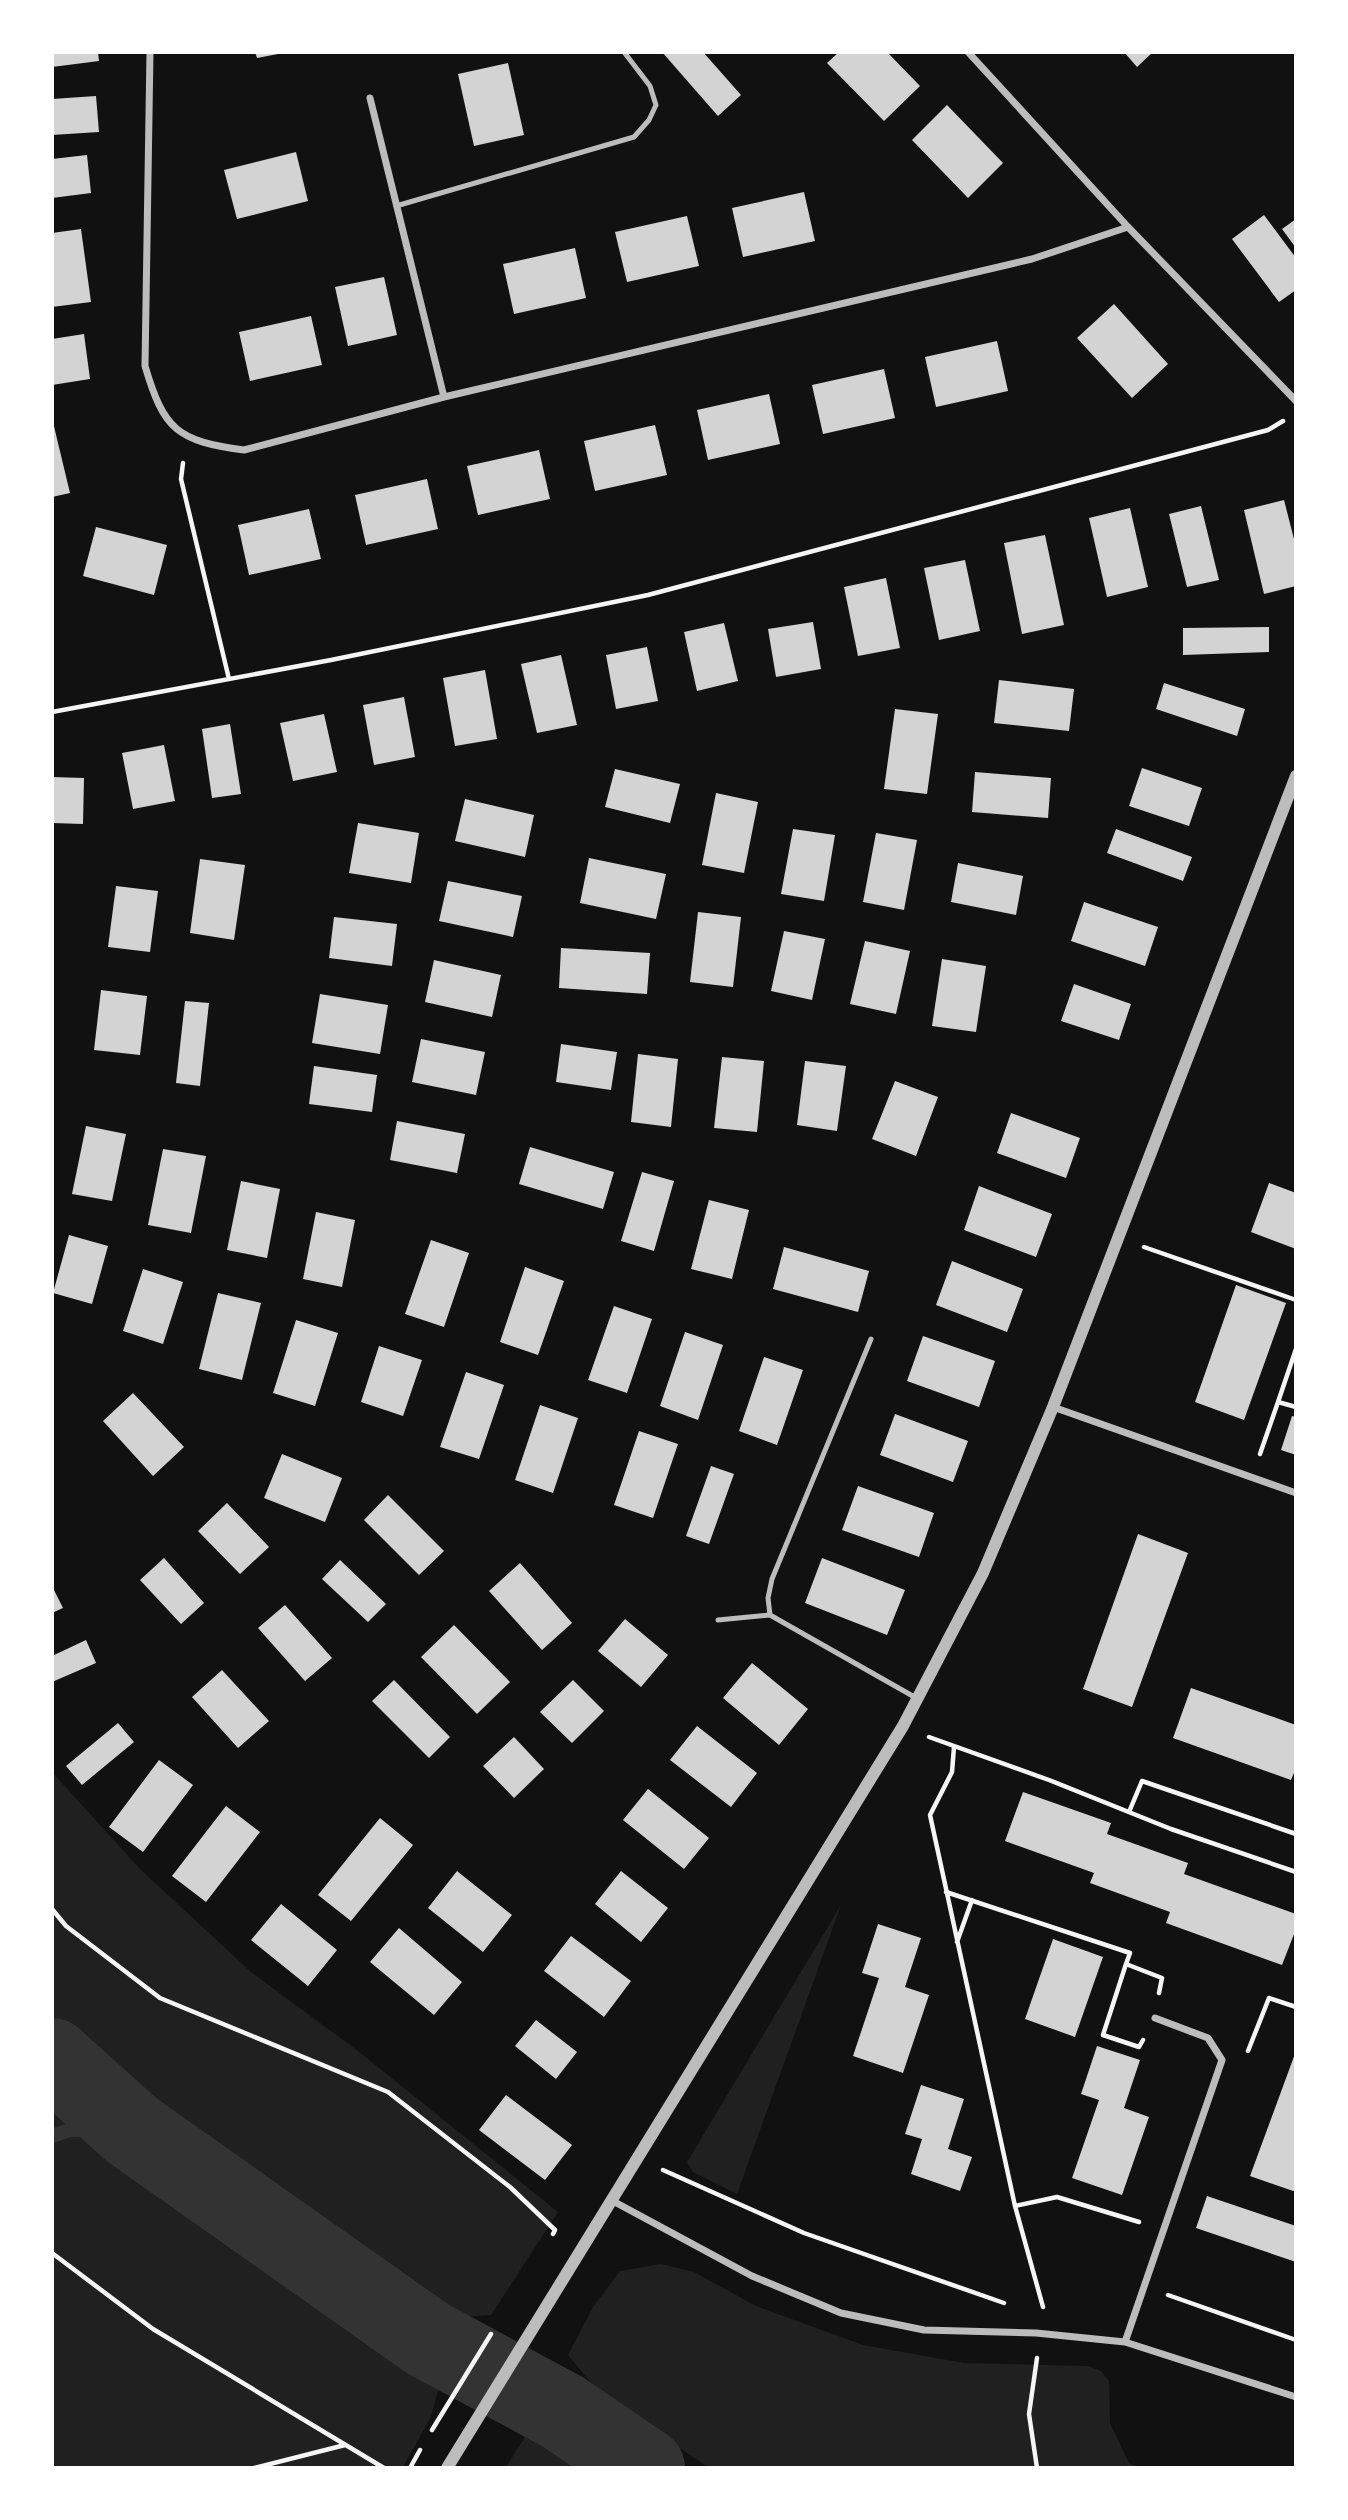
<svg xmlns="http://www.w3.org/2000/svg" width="1348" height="2520" font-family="'PT Sans Narrow',sans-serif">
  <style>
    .green { fill: #202020 }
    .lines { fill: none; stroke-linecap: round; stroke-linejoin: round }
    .stream { stroke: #333; stroke-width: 14 }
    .river { stroke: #333; stroke-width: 80 }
    .building { fill: #d3d3d3 }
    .path { stroke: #f5f5f5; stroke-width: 4.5 }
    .service { stroke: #bcbcbc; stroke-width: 5 }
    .minor { stroke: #bcbcbc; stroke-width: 7 }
    .tertiary { stroke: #bcbcbc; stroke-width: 12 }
  </style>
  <rect width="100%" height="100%" fill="#111"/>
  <!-- green -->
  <path class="green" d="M 52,1772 L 139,1868 L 251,1972 L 358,2051 L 558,2212 L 491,2315 L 460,2317 L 306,2223 L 195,2139 L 53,2019 Z
    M 841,1905 L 737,2194 L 693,2172 L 687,2162 Z
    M 52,2076 L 92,2108 L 119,2145 L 172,2189 L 233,2232 L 451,2373 L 439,2387 L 431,2417 L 403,2467 L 53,2467 Z
    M 661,2264 L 694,2272 L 756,2306 L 863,2345 L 964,2363 L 1088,2366 L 1101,2371 L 1109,2381 L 1110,2423 L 1129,2463 L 1137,2467 L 708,2467 L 602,2396 L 568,2355 L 593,2307 L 620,2271 Z
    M 539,2415 L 617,2467 L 506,2467 Z"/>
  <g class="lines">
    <!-- stream -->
    <path class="stream" d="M 52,2136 L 70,2130 L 132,2130"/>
    <!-- river -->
    <path class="river" d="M 52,2058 L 132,2130 L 428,2339 L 563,2412 L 645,2468"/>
  </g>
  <!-- building -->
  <path class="building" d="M 52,52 L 98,52 L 99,61 L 52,67 Z
    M 255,52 L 278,52 L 278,54 L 257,58 Z
    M 662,52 L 703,52 L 741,95 L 718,116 Z
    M 839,52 L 887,52 L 920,86 L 884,121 L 827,63 Z
    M 1124,52 L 1153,52 L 1137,67 Z
    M 508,63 L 524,135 L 474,146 L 458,74 Z
    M 96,96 L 99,132 L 52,135 L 52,99 Z
    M 947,105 L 1003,163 L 968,198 L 912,140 Z
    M 296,152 L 308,201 L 237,219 L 224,170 Z
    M 87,155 L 91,193 L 52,198 L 52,159 Z
    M 804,192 L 815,241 L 743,257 L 732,208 Z
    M 1264,215 L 1296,258 L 1296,290 L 1279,302 L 1232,239 Z
    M 687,216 L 699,266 L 627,282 L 615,232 Z
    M 1296,219 L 1296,248 L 1282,229 Z
    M 81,229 L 91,302 L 52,307 L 52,233 Z
    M 575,248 L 586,298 L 514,314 L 503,264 Z
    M 384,277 L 397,335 L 348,346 L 335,287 Z
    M 1114,304 L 1168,364 L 1132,398 L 1077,338 Z
    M 311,316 L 322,365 L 250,381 L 239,332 Z
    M 84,334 L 90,379 L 52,385 L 52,339 Z
    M 997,341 L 1008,391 L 936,407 L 925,357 Z
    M 884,369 L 895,418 L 823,434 L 812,385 Z
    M 769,394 L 780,444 L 708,460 L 697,410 Z
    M 52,418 L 70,493 L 52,497 Z
    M 655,425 L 667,475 L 595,491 L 584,441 Z
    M 539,450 L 550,499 L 478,515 L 467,466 Z
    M 427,479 L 438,529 L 366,545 L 355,495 Z
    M 1284,500 L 1296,547 L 1296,586 L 1264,594 L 1244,510 Z
    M 1201,506 L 1219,580 L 1187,587 L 1169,514 Z
    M 1130,508 L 1148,587 L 1107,597 L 1089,518 Z
    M 309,509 L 321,559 L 249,575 L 238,525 Z
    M 96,527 L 167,545 L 154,595 L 83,576 Z
    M 1045,535 L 1064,625 L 1022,634 L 1004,543 Z
    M 965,560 L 980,631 L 939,640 L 924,568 Z
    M 886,578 L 900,648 L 858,656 L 844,587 Z
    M 813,622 L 821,669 L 776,677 L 768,629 Z
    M 724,623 L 738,681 L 697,691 L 684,632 Z
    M 1269,627 L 1269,652 L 1183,655 L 1183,628 Z
    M 647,647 L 658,701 L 616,709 L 606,655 Z
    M 561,655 L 577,725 L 537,733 L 521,664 Z
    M 485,670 L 497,739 L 455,746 L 443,678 Z
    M 999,680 L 1074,689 L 1069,731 L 994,723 Z
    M 1164,683 L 1245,709 L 1237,736 L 1156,709 Z
    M 404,697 L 415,757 L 374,765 L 363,705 Z
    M 895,709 L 938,714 L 927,794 L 884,789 Z
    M 324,714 L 337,772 L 293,781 L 280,723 Z
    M 230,724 L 241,794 L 212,798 L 202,729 Z
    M 164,745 L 175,801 L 133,809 L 122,753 Z
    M 1142,768 L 1202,788 L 1189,826 L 1129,806 Z
    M 615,769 L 680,784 L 670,823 L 605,807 Z
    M 975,772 L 1051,778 L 1048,818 L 972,812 Z
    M 52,777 L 84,778 L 83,824 L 52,823 Z
    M 716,793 L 758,802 L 744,873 L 702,865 Z
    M 465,799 L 534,815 L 525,857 L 455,841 Z
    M 358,823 L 419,833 L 411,883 L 349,873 Z
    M 793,829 L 835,835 L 824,901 L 781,894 Z
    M 1116,829 L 1192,857 L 1183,881 L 1107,853 Z
    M 876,833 L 917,840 L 904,910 L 863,902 Z
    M 589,858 L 666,874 L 656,919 L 580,903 Z
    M 200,859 L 245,865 L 234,940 L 190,933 Z
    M 958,863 L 1023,876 L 1016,915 L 951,902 Z
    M 448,881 L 522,896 L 513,937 L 439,921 Z
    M 116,886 L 158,891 L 150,952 L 108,947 Z
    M 1084,902 L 1158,927 L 1145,966 L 1071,941 Z
    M 698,912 L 741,917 L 733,987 L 690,982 Z
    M 334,917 L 397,924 L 392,966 L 329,958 Z
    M 784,931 L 825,939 L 812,1000 L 771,991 Z
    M 865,941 L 910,951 L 896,1014 L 850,1004 Z
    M 561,948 L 650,953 L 647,994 L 559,988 Z
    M 942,959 L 986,966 L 976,1032 L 932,1026 Z
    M 434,960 L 501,975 L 492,1017 L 425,1002 Z
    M 1074,984 L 1131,1004 L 1119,1040 L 1061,1021 Z
    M 101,990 L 147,996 L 140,1055 L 94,1050 Z
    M 320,994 L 388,1005 L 380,1054 L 312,1043 Z
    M 185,1001 L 209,1003 L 200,1086 L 176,1083 Z
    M 421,1039 L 485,1052 L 476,1095 L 412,1082 Z
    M 561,1044 L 617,1052 L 611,1090 L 556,1082 Z
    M 638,1054 L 678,1059 L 671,1127 L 631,1122 Z
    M 722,1057 L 764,1061 L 757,1132 L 714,1128 Z
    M 805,1061 L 846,1066 L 837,1131 L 797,1125 Z
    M 314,1066 L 377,1075 L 372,1112 L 309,1104 Z
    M 895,1081 L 938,1097 L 916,1156 L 872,1139 Z
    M 1011,1113 L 1080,1138 L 1066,1178 L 997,1153 Z
    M 397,1121 L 465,1134 L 457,1173 L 390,1160 Z
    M 86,1126 L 126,1134 L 112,1201 L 72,1194 Z
    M 530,1147 L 614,1172 L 603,1209 L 519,1184 Z
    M 163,1149 L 206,1156 L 191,1233 L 148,1225 Z
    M 642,1172 L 674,1181 L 654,1251 L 621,1241 Z
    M 241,1181 L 280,1189 L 267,1258 L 227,1250 Z
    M 1269,1183 L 1296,1193 L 1296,1249 L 1251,1232 Z
    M 979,1186 L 1052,1214 L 1036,1257 L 964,1230 Z
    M 709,1200 L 749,1210 L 732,1279 L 691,1269 Z
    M 316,1212 L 355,1220 L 342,1287 L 303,1279 Z
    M 69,1235 L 108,1246 L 92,1304 L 53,1293 Z
    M 431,1240 L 469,1253 L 444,1327 L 405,1314 Z
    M 784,1247 L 869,1271 L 858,1312 L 773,1289 Z
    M 952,1261 L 1023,1289 L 1007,1332 L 936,1305 Z
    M 525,1267 L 564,1281 L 538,1355 L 500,1342 Z
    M 143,1269 L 183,1282 L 163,1344 L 123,1331 Z
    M 1236,1285 L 1286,1303 L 1244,1420 L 1195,1402 Z
    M 218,1293 L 261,1303 L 242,1380 L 199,1369 Z
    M 614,1306 L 652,1319 L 627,1393 L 588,1380 Z
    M 296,1320 L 338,1333 L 315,1406 L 273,1393 Z
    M 685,1332 L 723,1345 L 698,1420 L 660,1406 Z
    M 923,1336 L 995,1361 L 979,1407 L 907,1381 Z
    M 379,1346 L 422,1360 L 403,1416 L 361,1402 Z
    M 764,1357 L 803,1370 L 777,1445 L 739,1431 Z
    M 466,1372 L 504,1385 L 479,1459 L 440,1447 Z
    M 133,1393 L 184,1447 L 153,1476 L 103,1421 Z
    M 540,1405 L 578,1418 L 553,1493 L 515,1480 Z
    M 895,1414 L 968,1441 L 953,1482 L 880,1455 Z
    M 1292,1416 L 1296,1417 L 1296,1455 L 1281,1450 Z
    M 639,1431 L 678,1444 L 653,1518 L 614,1505 Z
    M 282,1454 L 342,1478 L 325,1522 L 264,1498 Z
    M 711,1466 L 734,1474 L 709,1544 L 686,1536 Z
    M 858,1486 L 934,1513 L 919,1557 L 842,1530 Z
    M 388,1495 L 444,1551 L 419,1575 L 364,1520 Z
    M 227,1503 L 269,1547 L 240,1574 L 198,1531 Z
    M 1138,1534 L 1188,1553 L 1132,1707 L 1083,1689 Z
    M 164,1558 L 204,1603 L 181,1624 L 140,1580 Z
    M 822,1558 L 905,1590 L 887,1635 L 805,1603 Z
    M 340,1560 L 386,1604 L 368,1622 L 322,1579 Z
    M 520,1563 L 572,1623 L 542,1650 L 489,1591 Z
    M 52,1586 L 63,1608 L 52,1613 Z
    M 285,1605 L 332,1658 L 305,1681 L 258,1628 Z
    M 625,1619 L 668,1655 L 641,1687 L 598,1651 Z
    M 454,1625 L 510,1682 L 477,1714 L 421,1657 Z
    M 86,1640 L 96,1663 L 52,1682 L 52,1656 Z
    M 752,1663 L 808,1709 L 779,1745 L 723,1698 Z
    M 222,1670 L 269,1721 L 238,1748 L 192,1697 Z
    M 394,1680 L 450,1737 L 429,1758 L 372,1701 Z
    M 573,1680 L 604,1711 L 572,1743 L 540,1712 Z
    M 1191,1688 L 1296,1725 L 1296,1768 L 1291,1780 L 1173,1738 Z
    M 118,1723 L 134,1742 L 82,1785 L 66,1766 Z
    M 697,1726 L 757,1773 L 731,1807 L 670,1760 Z
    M 514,1737 L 544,1769 L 514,1798 L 483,1766 Z
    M 159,1760 L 193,1785 L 143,1852 L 109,1827 Z
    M 648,1789 L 709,1838 L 684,1869 L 623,1820 Z
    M 1023,1792 L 1111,1823 L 1107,1834 L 1188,1863 L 1184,1874 L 1296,1914 L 1296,1929 L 1282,1965 L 1166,1923 L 1170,1912 L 1090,1883 L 1094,1873 L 1005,1841 Z
    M 226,1806 L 260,1832 L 206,1902 L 172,1876 Z
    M 380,1818 L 413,1845 L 351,1921 L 318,1895 Z
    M 457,1871 L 512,1915 L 483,1952 L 428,1908 Z
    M 621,1871 L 668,1908 L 641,1942 L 595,1904 Z
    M 281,1904 L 337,1950 L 308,1986 L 251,1940 Z
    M 878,1924 L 921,1938 L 905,1987 L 929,1995 L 903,2073 L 853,2056 L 879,1978 L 862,1973 Z
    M 399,1928 L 462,1982 L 434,2015 L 370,1962 Z
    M 571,1936 L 631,1981 L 604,2017 L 544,1971 Z
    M 1053,1939 L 1103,1957 L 1075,2037 L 1025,2019 Z
    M 536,2020 L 577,2052 L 556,2079 L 515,2046 Z
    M 1097,2046 L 1140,2060 L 1124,2108 L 1149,2117 L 1122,2195 L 1072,2178 L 1099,2100 L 1081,2094 Z
    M 1296,2051 L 1296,2192 L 1250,2176 Z
    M 921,2085 L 964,2099 L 948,2149 L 972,2157 L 960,2191 L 911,2174 L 922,2139 L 905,2134 Z
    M 506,2095 L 572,2145 L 545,2180 L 479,2130 Z
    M 1207,2196 L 1296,2226 L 1296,2262 L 1196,2228 Z"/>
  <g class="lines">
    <!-- path -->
    <path class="path" d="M 183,463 L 181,479 L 229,679
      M 52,712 L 331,660 L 648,595 L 1268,430 L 1283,421
      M 1144,1247 L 1296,1300
      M 1278,1402 L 1296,1349
      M 1260,1454 L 1278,1402 L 1296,1407
      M 929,1737 L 1049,1780 L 1171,1829 L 1296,1872
      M 954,1747 L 952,1772 L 930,1815 L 1015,2206 L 1043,2307
      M 1129,1812 L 1142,1781 L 1296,1834
      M 946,1892 L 1130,1953 L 1126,1964 L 1162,1978 L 1159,1993
      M 52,1909 L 66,1926 L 160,1998 L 388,2092 L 510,2187 L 555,2230 L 553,2234
      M 957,1942 L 972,1900
      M 1126,1964 L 1103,2035 L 1139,2047 L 1143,2040
      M 1248,2051 L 1269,1998 L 1296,2007
      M 663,2170 L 804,2233 L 1004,2303
      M 1015,2206 L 1057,2197 L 1139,2222
      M 52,2253 L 153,2329 L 384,2468
      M 1168,2295 L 1296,2340
      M 1037,2358 L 1029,2414 L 1037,2468
      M 432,2430 L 491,2334
      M 254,2468 L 345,2445
      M 410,2468 L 420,2450"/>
    <!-- service -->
    <path class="service" d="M 396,206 L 634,137 L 649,120 L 656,105 L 650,86 L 624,52
      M 770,1615 L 768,1598 L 772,1579 L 871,1339
      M 718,1620 L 770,1615 L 918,1699"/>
    <!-- minor -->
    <path class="minor" d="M 150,52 L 145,366 C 164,430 177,441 244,450 L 444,397
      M 968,52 L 1128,227 L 1296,401
      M 370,98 L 444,397 L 1032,259 L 1128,227
      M 1053,1407 L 1296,1493
      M 611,2200 L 752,2276 L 841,2313 L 924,2330 L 1036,2333 L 1125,2342 L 1296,2397
      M 1125,2342 L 1222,2060 L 1208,2038 L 1155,2018"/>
    <!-- tertiary -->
    <path class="tertiary" d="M 447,2468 L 903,1726 L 983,1573 L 1053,1407 L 1296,776"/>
  </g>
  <!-- border -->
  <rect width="1348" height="2520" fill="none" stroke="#ffffff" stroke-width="108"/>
</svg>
